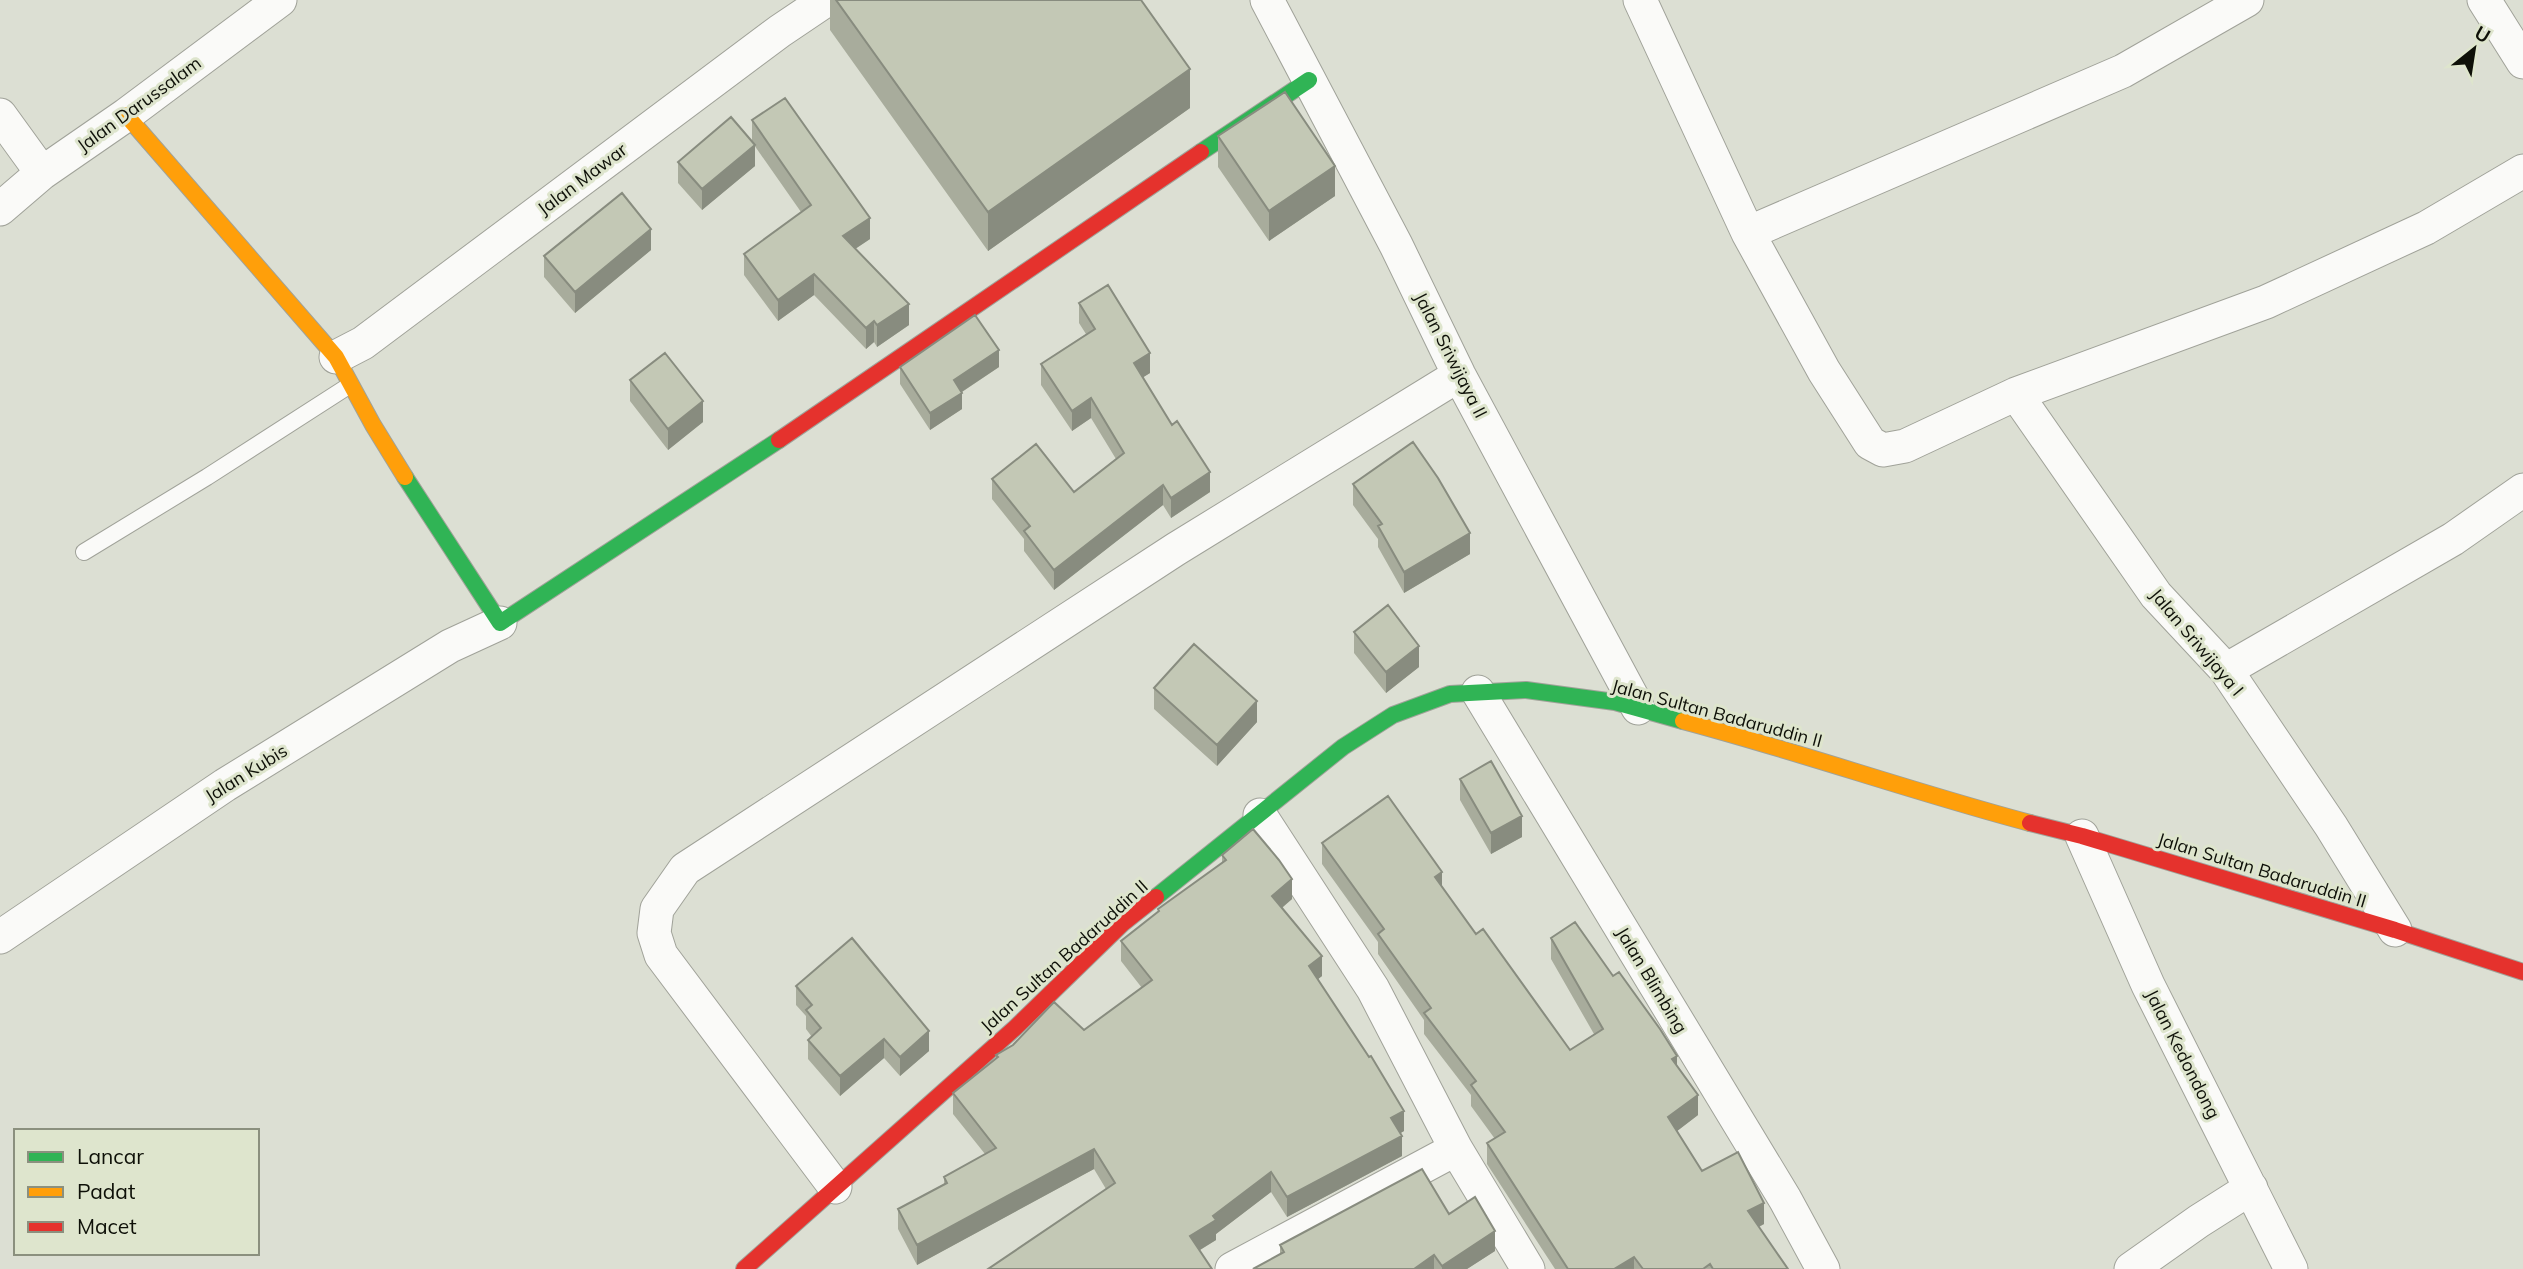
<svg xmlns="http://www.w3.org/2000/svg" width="2523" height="1269" font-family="Mulish,sans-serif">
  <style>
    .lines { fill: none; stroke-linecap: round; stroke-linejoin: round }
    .lane-casing { stroke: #a0a299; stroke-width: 18 }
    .street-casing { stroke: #a0a299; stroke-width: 35 }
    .fast-casing { stroke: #a0a299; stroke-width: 18 }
    .slow-casing { stroke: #a0a299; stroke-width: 18 }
    .jam-casing { stroke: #a0a299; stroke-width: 18 }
    .lane { stroke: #fafaf8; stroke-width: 16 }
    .street { stroke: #fafaf8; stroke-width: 33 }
    .fast { stroke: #30b455; stroke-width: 16 }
    .slow { stroke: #ff9f0a; stroke-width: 16 }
    .jam { stroke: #e5322d; stroke-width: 16 }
    .wall { fill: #a8ac9c }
    .shaded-wall { fill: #888c7f }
    .building { fill: #c3c8b5; stroke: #888c7f; stroke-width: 2 }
    .labels { text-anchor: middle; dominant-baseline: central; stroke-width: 6; stroke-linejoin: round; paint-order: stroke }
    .street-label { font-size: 18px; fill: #0e1008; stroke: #dee5cd }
  </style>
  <rect width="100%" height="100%" fill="#dcdfd3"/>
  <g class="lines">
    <defs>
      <path id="lane" d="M 84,552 L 207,477 L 350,385"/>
      <path id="street" d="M 1267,0 L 1396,245 L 1459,375 L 1638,708
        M 1640,0 L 1748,233 L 1824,371 L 1870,443 L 1883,450 L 1905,446 L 2016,394 L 2266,302 L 2426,228 L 2523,171
        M 2484,0 L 2523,62
        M 0,115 L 42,173
        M 0,209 L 42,173 L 126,115 L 280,0
        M 1748,233 L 2123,71 L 2247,0
        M 336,357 L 363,343 L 780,31 L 826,0
        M 2016,394 L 2156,595 L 2226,670 L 2331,826 L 2395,930
        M 2226,670 L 2453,539 L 2523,490
        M 1478,692 L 1785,1199 L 1823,1269
        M 1260,815 L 1373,989 L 1456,1149 L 1528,1269
        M 2082,836 L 2148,985 L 2291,1269
        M 0,937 L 225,785 L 450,646 L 500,623
        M 835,1187 L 661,955 L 654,933 L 657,909 L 685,869 L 1176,549 L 1459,375
        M 1232,1269 L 1456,1149
        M 2131,1269 L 2199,1221 L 2251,1188"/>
      <path id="fast" d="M 1201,152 L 1309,80
        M 405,477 L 500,623 L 779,440
        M 1156,897 L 1343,747 L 1393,715 L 1450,694 L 1526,690 L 1615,702 L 1683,721"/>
      <path id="slow" d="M 126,115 L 336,357 L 373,425 L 405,477
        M 1683,721 C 1800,752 1913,792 2030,823"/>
      <path id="jam" d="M 779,440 L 1201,152
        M 2030,823 L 2082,836 L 2395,930 L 2523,972
        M 744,1269 L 1015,1028 L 1122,924 L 1156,897"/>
    </defs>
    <!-- lane casing -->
    <use href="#lane" class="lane-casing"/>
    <!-- street casing -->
    <use href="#street" class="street-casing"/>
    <!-- fast casing -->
    <use href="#fast" class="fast-casing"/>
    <!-- slow casing -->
    <use href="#slow" class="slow-casing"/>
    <!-- jam casing -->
    <use href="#jam" class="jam-casing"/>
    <!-- lane -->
    <use href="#lane" class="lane"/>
    <!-- street -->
    <use href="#street" class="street"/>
    <!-- fast -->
    <use href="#fast" class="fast"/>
    <!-- slow -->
    <use href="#slow" class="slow"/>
    <!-- jam -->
    <use href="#jam" class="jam"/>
  </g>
  <!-- wall -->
  <path class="wall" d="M 830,0 L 1141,0 L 1190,108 L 988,251 L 830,30 Z
    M 752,120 L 870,239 L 855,249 L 909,325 L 877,347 L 874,342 L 866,349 L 814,295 L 778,321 L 744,275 L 744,254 L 801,212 L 752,142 Z
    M 1218,136 L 1335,196 L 1269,241 L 1218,167 Z
    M 678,162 L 755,166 L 702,210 L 678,183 Z
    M 651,250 L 575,313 L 544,277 L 544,256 Z
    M 1079,303 L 1150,373 L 1143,377 L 1210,492 L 1171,518 L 1163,505 L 1054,590 L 1024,551 L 1024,539 L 992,499 L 992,479 L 1074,492 L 1116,459 L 1091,418 L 1072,431 L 1041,385 L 1041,364 L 1086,334 L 1079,323 Z
    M 900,367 L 999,367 L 962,392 L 962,409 L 930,430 L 900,384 Z
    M 630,380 L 703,422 L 668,450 L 630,401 Z
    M 1353,484 L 1470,554 L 1404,593 L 1378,547 L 1378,539 L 1353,505 Z
    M 1354,632 L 1419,667 L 1386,693 L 1354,653 Z
    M 1154,688 L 1257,722 L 1217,766 L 1154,709 Z
    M 1460,779 L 1522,837 L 1491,854 L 1460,800 Z
    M 1322,843 L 1442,887 L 1476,934 L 1570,1050 L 1594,1034 L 1551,959 L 1551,938 L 1613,976 L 1677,1066 L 1698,1115 L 1677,1131 L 1702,1171 L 1764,1224 L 1759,1227 L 1788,1269 L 1555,1269 L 1487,1164 L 1487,1143 L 1495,1139 L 1471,1106 L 1471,1095 L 1424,1034 L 1424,1020 L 1378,954 L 1378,942 L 1322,864 Z
    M 1222,855 L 1292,899 L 1282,908 L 1322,976 L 1318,979 L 1404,1131 L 1400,1133 L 1402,1156 L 1287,1217 L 1271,1192 L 1216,1234 L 1216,1240 L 1200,1250 L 1106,1189 L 1094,1169 L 917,1265 L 898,1229 L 898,1209 L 944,1184 L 944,1177 L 985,1154 L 953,1114 L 953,1093 L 996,1059 L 996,1055 L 1084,1030 L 1142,988 L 1121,961 L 1121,941 L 1158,912 L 1158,909 L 1222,863 Z
    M 796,986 L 929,1051 L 900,1076 L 884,1058 L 840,1096 L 808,1059 L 808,1040 L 812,1037 L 806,1029 L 806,1016 L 796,1005 Z
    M 1449,1214 L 1495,1251 L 1467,1269 L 1253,1269 L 1280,1254 L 1280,1245 Z"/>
  <!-- shaded-wall -->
  <path class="shaded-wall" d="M 1190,69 L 1190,108 L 988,251 L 988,212 Z
    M 755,145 L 755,166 L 702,210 L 702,189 Z
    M 1335,166 L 1335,196 L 1269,241 L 1269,211 Z
    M 870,218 L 870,239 L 843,257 L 843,236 Z
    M 651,229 L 651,250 L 575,313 L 575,292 Z
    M 814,274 L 814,295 L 778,321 L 778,300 Z
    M 909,304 L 909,325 L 877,347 L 877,325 Z
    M 874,321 L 874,342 L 866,349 L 866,328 Z
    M 999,350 L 999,367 L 954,397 L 954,380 Z
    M 1150,353 L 1150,373 L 1134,383 L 1134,363 Z
    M 962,393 L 962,409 L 930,430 L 930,413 Z
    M 1091,398 L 1091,418 L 1072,431 L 1072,411 Z
    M 703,401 L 703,422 L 668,450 L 668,429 Z
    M 1210,472 L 1210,492 L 1171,518 L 1171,498 Z
    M 1163,485 L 1163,505 L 1054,590 L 1054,570 Z
    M 1470,533 L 1470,554 L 1404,593 L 1404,572 Z
    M 1419,646 L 1419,667 L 1386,693 L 1386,672 Z
    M 1257,701 L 1257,722 L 1217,766 L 1217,745 Z
    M 1522,816 L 1522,837 L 1491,854 L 1491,833 Z
    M 1442,872 L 1442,893 L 1435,877 Z
    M 1292,879 L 1292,899 L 1272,916 L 1272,896 Z
    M 1322,956 L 1322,976 L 1309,986 L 1309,966 Z
    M 929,1031 L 929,1051 L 900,1076 L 900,1057 Z
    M 884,1039 L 884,1058 L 840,1096 L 840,1076 Z
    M 1677,1056 L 1677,1077 L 1672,1059 Z
    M 1698,1095 L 1698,1115 L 1668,1138 L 1668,1117 Z
    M 1404,1111 L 1404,1131 L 1391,1139 L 1391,1118 Z
    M 1402,1136 L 1402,1156 L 1287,1217 L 1287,1197 Z
    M 1094,1149 L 1094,1169 L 917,1265 L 917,1245 Z
    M 1271,1172 L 1271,1192 L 1216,1234 L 1216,1240 L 1190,1256 L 1190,1236 L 1213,1216 Z
    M 1764,1203 L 1764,1224 L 1748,1232 L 1748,1211 Z
    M 1495,1231 L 1495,1251 L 1467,1269 L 1442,1269 L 1442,1266 Z
    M 1434,1255 L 1434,1269 L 1414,1269 Z
    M 1634,1257 L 1634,1269 L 1614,1269 Z"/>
  <!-- building -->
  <path class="building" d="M 836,0 L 1141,0 L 1190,69 L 988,212 Z
    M 1285,92 L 1335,166 L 1269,211 L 1218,136 Z
    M 785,98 L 870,218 L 843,236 L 909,304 L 877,325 L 874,321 L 866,328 L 814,274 L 778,300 L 744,254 L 811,205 L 752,120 Z
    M 731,117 L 755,145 L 702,189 L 678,162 Z
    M 622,193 L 651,229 L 575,292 L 544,256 Z
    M 1108,285 L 1150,353 L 1134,363 L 1172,425 L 1177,421 L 1210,472 L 1171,498 L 1163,485 L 1054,570 L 1024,531 L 1030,526 L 992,479 L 1036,444 L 1074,492 L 1124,453 L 1091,398 L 1072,411 L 1041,364 L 1095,329 L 1079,303 Z
    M 975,315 L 999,350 L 954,380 L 962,393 L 930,413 L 900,367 Z
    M 665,353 L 703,401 L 668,429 L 630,380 Z
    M 1413,442 L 1438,478 L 1470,533 L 1404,572 L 1378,526 L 1382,524 L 1353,484 Z
    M 1388,605 L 1419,646 L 1386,672 L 1354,632 Z
    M 1194,644 L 1257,701 L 1217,745 L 1154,688 Z
    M 1491,761 L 1522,816 L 1491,833 L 1460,779 Z
    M 1388,796 L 1442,872 L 1435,877 L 1476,934 L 1483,929 L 1570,1050 L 1603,1029 L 1551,938 L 1575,922 L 1613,976 L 1619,972 L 1660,1029 L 1677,1056 L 1672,1059 L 1698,1095 L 1668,1117 L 1702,1171 L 1738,1152 L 1764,1203 L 1748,1211 L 1788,1269 L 1713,1269 L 1710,1264 L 1703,1269 L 1643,1269 L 1634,1257 L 1614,1269 L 1568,1269 L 1487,1143 L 1505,1132 L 1471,1085 L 1476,1081 L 1424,1013 L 1431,1008 L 1378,934 L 1384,929 L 1322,843 Z
    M 1253,829 L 1279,860 L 1292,879 L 1272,896 L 1322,956 L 1309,966 L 1369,1057 L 1371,1056 L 1404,1111 L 1391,1118 L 1402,1136 L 1287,1197 L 1271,1172 L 1213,1216 L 1216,1220 L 1190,1236 L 1212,1269 L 988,1269 L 1115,1183 L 1094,1149 L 917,1245 L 898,1209 L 947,1183 L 944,1177 L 996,1148 L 953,1093 L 998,1057 L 996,1055 L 1013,1045 L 1054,1002 L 1084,1030 L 1152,980 L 1121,941 L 1159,911 L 1158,909 L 1226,860 L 1222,855 Z
    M 852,938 L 929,1031 L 900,1057 L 884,1039 L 840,1076 L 808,1040 L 821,1028 L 806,1010 L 812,1005 L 796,986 Z
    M 1422,1169 L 1449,1214 L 1475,1197 L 1495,1231 L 1442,1266 L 1434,1255 L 1414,1269 L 1253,1269 L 1284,1252 L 1280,1245 Z"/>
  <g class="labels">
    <!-- street labels -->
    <g class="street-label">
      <text transform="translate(139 104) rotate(-36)">Jalan Darussalam</text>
      <text transform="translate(582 179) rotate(-37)">Jalan Mawar</text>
      <text transform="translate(1451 355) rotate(63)">Jalan Sriwijaya II</text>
      <text transform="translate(2197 642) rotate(50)">Jalan Sriwijaya I</text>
      <text transform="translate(1717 713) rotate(15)">Jalan Sultan Badaruddin II</text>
      <text transform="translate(246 773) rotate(-32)">Jalan Kubis</text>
      <text transform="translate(2262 870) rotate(17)">Jalan Sultan Badaruddin II</text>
      <text transform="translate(1064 956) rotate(-42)">Jalan Sultan Badaruddin II</text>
      <text transform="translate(1652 980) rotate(59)">Jalan Blimbing</text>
      <text transform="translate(2183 1054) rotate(63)">Jalan Kedondong</text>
    </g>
  </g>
  <!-- legend -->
  <rect x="14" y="1129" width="245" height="126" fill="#dee5cd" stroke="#8b907e" stroke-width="2"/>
  <rect x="28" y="1152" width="35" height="10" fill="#30b455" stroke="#8b907e" stroke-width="2"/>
  <text x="77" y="1164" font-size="21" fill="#0e1008">Lancar</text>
  <rect x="28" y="1187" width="35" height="10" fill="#ff9f0a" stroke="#8b907e" stroke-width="2"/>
  <text x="77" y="1199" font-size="21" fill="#0e1008">Padat</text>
  <rect x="28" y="1222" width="35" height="10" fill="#e5322d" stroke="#8b907e" stroke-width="2"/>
  <text x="77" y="1234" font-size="21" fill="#0e1008">Macet</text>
  <!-- north arrow -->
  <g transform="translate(2474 49) rotate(30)" stroke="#dee5cd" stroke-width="5" paint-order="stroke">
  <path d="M0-5L12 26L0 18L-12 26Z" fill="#0e1008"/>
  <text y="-10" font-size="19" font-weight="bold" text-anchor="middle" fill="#0e1008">U</text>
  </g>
</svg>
